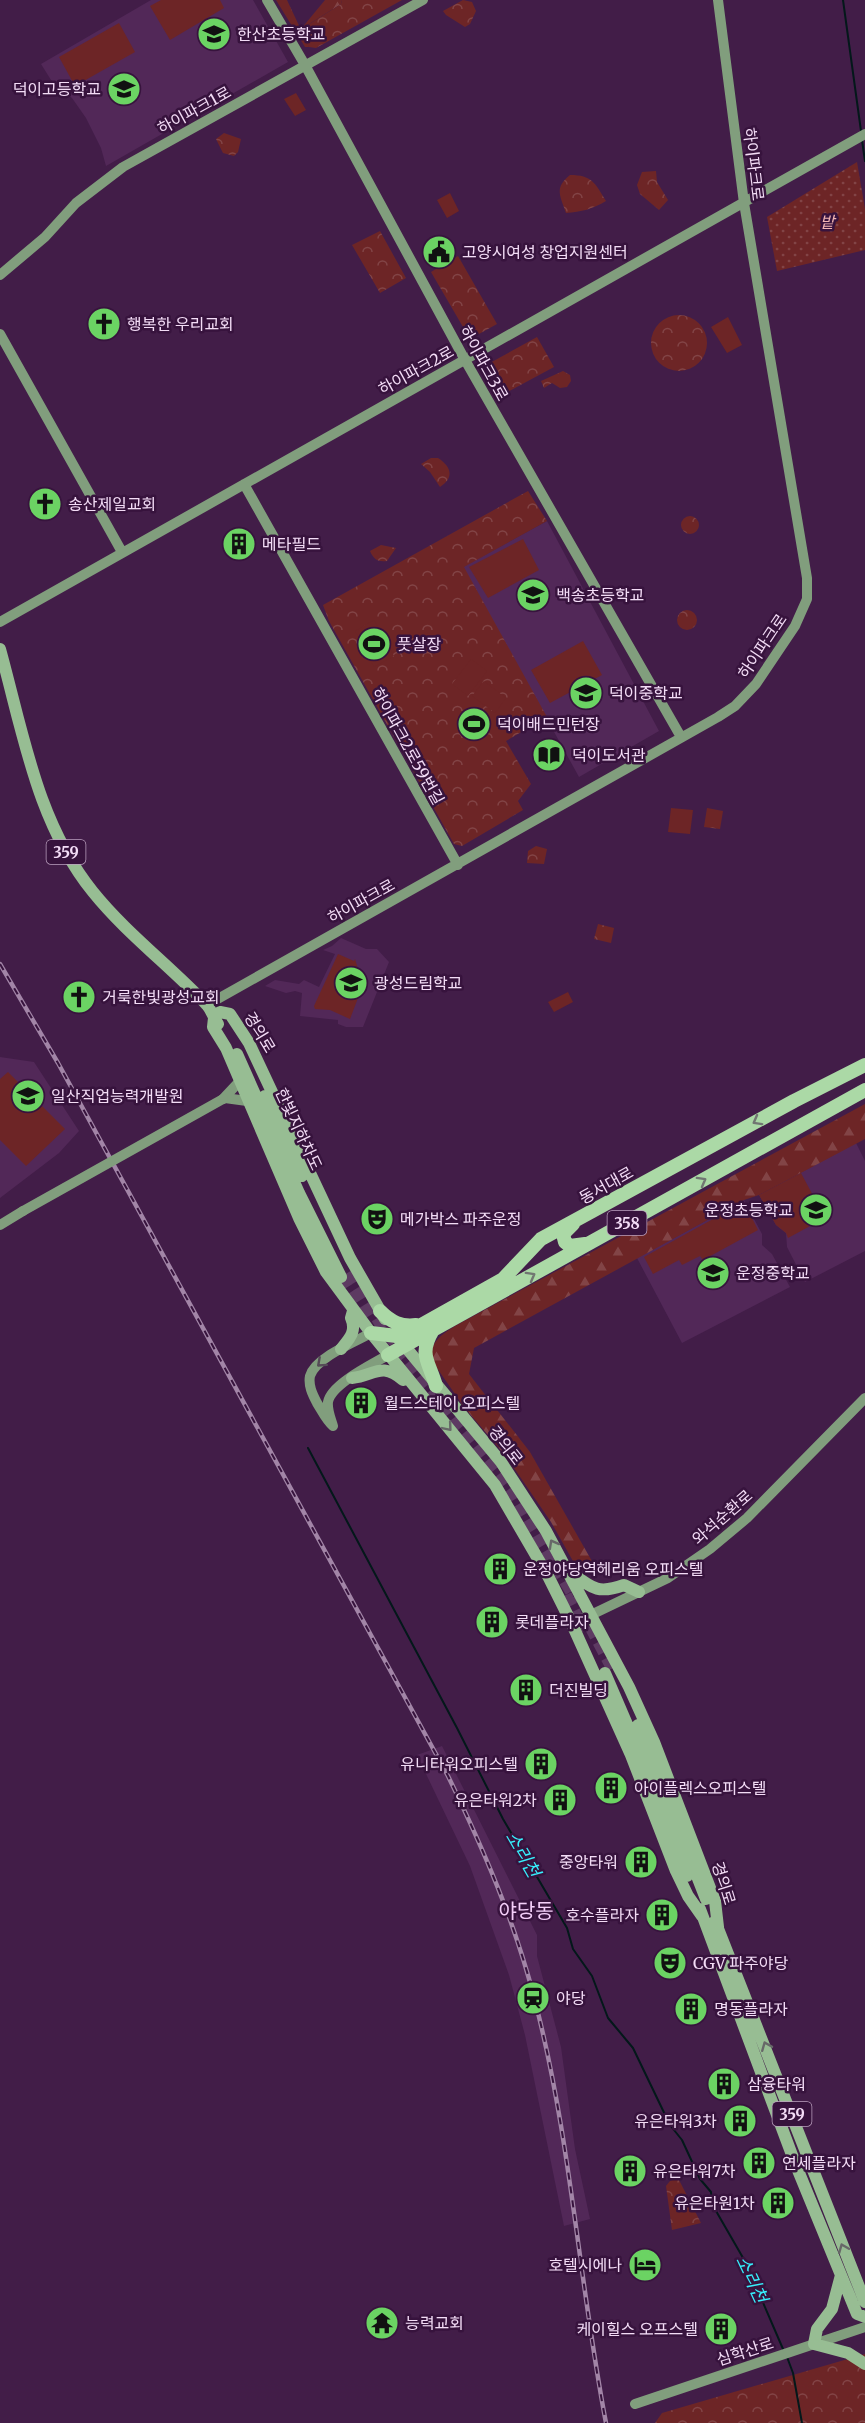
<svg xmlns="http://www.w3.org/2000/svg" width="865" height="2423" font-family="Merriweather,'Noto Sans KR',serif">
  <style>
    .built { fill: #522858 }
    .grass { fill: url(#grass-tufts) }
    .forest { fill: url(#forest-firs) }
    .park { fill: url(#park-crowns) }
    .garden { fill: url(#garden-dots) }
    .pitch { fill: #6d2526 }
    .lines { fill: none; stroke-linecap: round; stroke-linejoin: round }
    .stream { stroke: #03181a; stroke-width: 2 }
    .primary-tunnel { stroke: #5d3a62; stroke-width: 12; stroke-dasharray: 12 6; stroke-linecap: butt }
    .secondary { stroke: #819e7d; stroke-width: 10 }
    .primary { stroke: #97bd93; stroke-width: 12 }
    .highway { stroke: #abd9a6; stroke-width: 14 }
    .rail-casing { stroke: #a285a7; stroke-width: 4.5 }
    .rail { stroke: #37133d; stroke-width: 2; stroke-dasharray: 7; stroke-linecap: butt }
    .secondary-bridge { stroke: #819e7d; stroke-width: 10 }
    .oneway { stroke: #717672 }
    .oneway2 { stroke: #554b57 }
    .oneway3 { stroke: #676868 }
    .labels { text-anchor: middle; dominant-baseline: central; stroke-width: 5; stroke-linejoin: round; paint-order: stroke }
    .shield { fill: #37133d; stroke: #bba0be; stroke-width: 1.5 }
    .shield-label { font-size: 15px; font-weight: bold; fill: #f3dcf6 }
    .poi-label { font-size: 16px; fill: #f3dcf6; stroke: #37133d; text-anchor: start }
    .street-label { font-size: 16px; fill: #f3dcf6; stroke: #37133d }
    .park-label { font-size: 16px; font-style: italic; fill: #f2b6b3; stroke: #37133d }
    .water-label { font-size: 18px; font-style: italic; fill: #37effc; stroke: #37133d }
    .quarter-label { font-size: 20px; fill: #f4cff9; stroke: #37133d }
  </style>
  <defs>
    <pattern id="grass-tufts" width="24" height="20" patternUnits="userSpaceOnUse" patternTransform="scale(1.5)"><rect width="24" height="20" fill="#6d2526"/><path d="M3 7l-1-3M5 7V3M7 7l1-3M15 17l-1-3M17 17v-4M19 17l1-3" fill="none" stroke="#824446"/></pattern>
    <pattern id="forest-firs" width="22" height="20" patternUnits="userSpaceOnUse" patternTransform="scale(1.5)"><rect width="22" height="20" fill="#6d2526"/><path d="M5 1l3.5 6h-7zM16 11l3.5 6h-7z" fill="#824446"/></pattern>
    <pattern id="park-crowns" width="20" height="18" patternUnits="userSpaceOnUse" patternTransform="scale(1.5)"><rect width="20" height="18" fill="#6d2526"/><path d="M2 6a3 3 0 1 1 6 0M12 15a3 3 0 1 1 6 0" fill="none" stroke="#824446"/></pattern>
    <pattern id="garden-dots" width="8" height="8" patternUnits="userSpaceOnUse" patternTransform="scale(1.5)"><rect width="8" height="8" fill="#6d2526"/><path d="M2 2h.1M6 6h.1" fill="none" stroke="#824446" stroke-width="1.8" stroke-linecap="round"/></pattern>
  </defs>
  <rect width="100%" height="100%" fill="#421d48"/>
  <!-- built -->
  <path class="built" d="M 151,0 L 253,0 L 288,62 L 106,166 L 101,148 L 86,118 L 72,98 L 51,80 L 41,64 Z
    M 547,521 L 659,731 L 579,777 L 463,567 Z
    M 341,938 L 366,949 L 377,949 L 389,962 L 363,1027 L 346,1027 L 338,1024 L 338,1020 L 300,1016 L 302,993 L 295,991 L 286,993 L 265,986 L 275,980 L 299,984 L 304,980 L 319,987 L 335,954 L 323,950 L 332,946 Z
    M 0,1057 L 34,1062 L 79,1131 L 59,1153 L 0,1198 Z
    M 856,1143 L 865,1161 L 865,1251 L 805,1282 L 787,1247 L 786,1233 L 776,1225 L 759,1195 Z
    M 744,1200 L 762,1234 L 762,1245 L 772,1254 L 790,1287 L 682,1343 L 637,1258 Z
    M 442,1746 L 537,1935 L 537,1956 L 561,2047 L 575,2149 L 590,2219 L 564,2226 L 525,2035 L 509,1975 L 470,1866 L 417,1755 Z"/>
  <!-- grass -->
  <path class="grass" d="M 276,0 L 287,0 L 309,47 L 305,47 Z"/>
  <!-- forest -->
  <path class="forest" d="M 325,0 L 342,0 L 341,4 L 301,29 Z
    M 865,1104 L 865,1139 L 759,1195 L 744,1200 L 474,1348 L 469,1374 L 530,1452 L 593,1563 L 578,1570 L 551,1522 L 505,1455 L 464,1407 L 430,1358 C 432,1341 441,1335 455,1326 Z"/>
  <!-- park -->
  <path class="park" d="M 342,0 L 402,0 L 316,48 L 309,47 L 300,30 L 341,4 Z
    M 463,0 L 472,2 L 476,11 L 470,24 L 465,27 L 446,15 L 443,11 Z
    M 224,133 L 241,139 L 238,152 L 234,156 L 223,153 L 216,139 Z
    M 656,171 L 657,182 L 668,200 L 659,210 L 640,194 L 637,185 L 642,172 Z
    M 570,175 C 592,175 595,183 606,201 C 593,209 581,212 566,213 C 560,195 554,188 570,175 Z
    M 380,231 L 406,278 L 380,293 L 352,245 Z
    M 458,256 L 497,324 L 470,339 L 431,272 Z
    M651 343a28 28 0 1 1 56 0a28 28 0 1 1-56 0Z
    M 537,337 L 554,367 L 504,394 L 488,364 Z
    M 563,371 L 570,375 L 571,381 L 567,387 L 560,388 L 552,383 L 544,388 L 541,381 Z
    M 431,458 L 438,458 C 452,467 454,478 440,487 L 430,472 L 421,464 Z
    M 528,491 L 547,521 L 464,567 L 547,717 L 506,741 L 531,784 L 518,801 L 523,810 L 462,846 L 454,844 L 329,621 L 323,605 Z
    M681 525a9 9 0 1 1 18 0a9 9 0 1 1-18 0Z
    M 381,545 L 396,548 L 387,561 C 378,562 374,560 370,551 Z
    M677 620a10 10 0 1 1 20 0a10 10 0 1 1-20 0Z
    M 707,808 L 723,811 L 720,829 L 704,827 Z
    M 536,846 L 547,849 L 544,864 L 527,863 L 528,851 Z
    M 598,924 L 614,928 L 611,943 L 594,939 Z
    M 678,2178 L 701,2223 L 672,2230 L 666,2186 L 670,2181 Z
    M 865,2354 L 865,2423 L 655,2423 L 662,2413 Z"/>
  <!-- garden -->
  <path class="garden" d="M 857,162 L 865,209 L 865,250 L 777,271 L 767,217 Z"/>
  <!-- pitch -->
  <path class="pitch" d="M 161,0 L 220,0 L 224,8 L 170,40 L 150,6 Z
    M 119,23 L 135,52 L 75,86 L 59,57 Z
    M 296,93 L 306,110 L 295,116 L 284,99 Z
    M 450,193 L 459,211 L 447,218 L 437,200 Z
    M 728,317 L 742,345 L 727,353 L 711,327 Z
    M 523,539 L 539,570 L 488,598 L 469,567 Z
    M 374,620 L 394,656 L 374,667 L 355,631 Z
    M 583,641 L 602,675 L 550,703 L 531,670 Z
    M 471,659 L 487,671 L 468,696 L 452,684 Z
    M 484,681 L 506,698 L 495,713 L 472,696 Z
    M 671,808 L 693,810 L 690,834 L 668,832 Z
    M 338,954 L 354,961 L 355,959 L 363,985 L 350,1019 L 330,1010 L 315,1009 L 314,1006 Z
    M 568,992 L 573,1002 L 554,1012 L 548,1002 Z
    M 8,1072 L 65,1129 L 26,1166 L 0,1140 L 0,1079 Z
    M 801,1173 L 825,1218 L 788,1238 L 786,1233 L 776,1225 L 759,1195 Z
    M 744,1202 L 758,1230 L 703,1260 L 700,1256 L 682,1265 L 679,1260 L 653,1274 L 644,1257 Z"/>
  <g class="lines">
    <!-- stream -->
    <path class="stream" d="M 843,0 L 861,131
      M 862,140 L 865,161
      M 308,1448 L 457,1728 L 503,1819 L 567,1928 L 573,1949 L 592,1976 L 608,2018 L 633,2048 L 670,2125 L 682,2140 L 700,2179 L 711,2192 L 712,2204 L 746,2263 L 783,2349
      M 787,2357 L 793,2373 L 802,2423"/>
    <!-- primary-tunnel -->
    <path class="primary-tunnel" d="M 349,1272 L 381,1325 L 513,1493 L 577,1602
      M 341,1277 L 369,1321
      M 566,1595 L 584,1631
      M 590,1626 L 613,1670"/>
    <!-- secondary -->
    <path class="secondary" d="M 267,0 L 305,65 L 465,360 L 681,737
      M 0,275 L 45,237 L 76,203 L 123,167 L 423,0
      M 0,334 L 122,552
      M 244,484 L 458,865
      M 0,622 L 865,134
      M 207,1005 L 718,717 L 735,706 L 756,684 L 795,626 L 807,599 L 807,578 L 744,203 L 718,0
      M 225,1098 L 247,1101
      M 223,1099 L 239,1082
      M 0,1225 L 23,1211
      M 371,1333 C 354,1342 315,1358 310,1376 C 308,1386 313,1395 317,1403 C 322,1411 326,1420 333,1426 C 331,1419 327,1410 328,1402 C 331,1384 373,1364 388,1355
      M 572,1624 L 668,1578 L 710,1549 L 747,1518 L 865,1398
      M 635,2404 L 865,2327"/>
    <!-- primary -->
    <path class="primary" d="M 0,649 C 23,732 37,823 93,892 C 126,933 170,966 207,1005 C 212,1011 213,1017 218,1024
      M 220,1012 L 230,1014 L 249,1043 L 350,1258 L 385,1319
      M 214,1018 L 213,1027 L 226,1048 L 299,1218 L 326,1272 L 371,1333 L 495,1485 L 548,1576 L 572,1624 L 631,1755 L 676,1871 L 688,1896 L 702,1916
      M 237,1054 L 299,1193 L 341,1277
      M 265,1096 L 302,1176
      M 398,1338 L 501,1462 L 546,1531 L 629,1687 L 654,1742 L 715,1901 L 718,1927
      M 341,1349 C 349,1339 357,1332 351,1318 L 353,1311
      M 352,1378 C 374,1376 381,1361 403,1380
      M 573,1574 C 593,1589 599,1594 624,1585 L 639,1592
      M 605,1673 L 642,1759 L 687,1876
      M 638,1725 L 706,1899
      M 700,1909 L 795,2163 L 857,2314 L 865,2317
      M 715,1921 L 865,2302
      M 841,2275 L 832,2309 L 817,2329 L 814,2344 L 848,2353 L 865,2364"/>
    <!-- highway -->
    <path class="highway" d="M 573,1224 L 563,1234 L 565,1242 L 570,1246 L 585,1244
      M 380,1311 C 391,1322 401,1327 416,1325
      M 433,1330 C 418,1355 429,1361 436,1386
      M 371,1333 L 397,1336 L 421,1325 L 503,1279 L 541,1239 L 794,1101 L 865,1065
      M 388,1355 L 865,1090"/>
    <defs>
      <path id="rail" d="M 0,964 L 58,1063 L 448,1776 C 483,1848 515,1922 535,2001 C 571,2139 579,2283 606,2423"/>
    </defs>
    <!-- rail casing -->
    <use href="#rail" class="rail-casing"/>
    <!-- rail -->
    <use href="#rail" class="rail"/>
    <!-- secondary-bridge -->
    <path class="secondary-bridge" d="M 23,1211 L 223,1099"/>
  </g>
  <!-- one-way arrows -->
  <defs><path id="oneway-chevron" d="M-2-3.5L2.5 0L-2 3.5" fill="none" stroke-width="1.6" stroke-linecap="round" stroke-linejoin="round" transform="scale(1.5)"/></defs>
  <g class="oneway">
    <use href="#oneway-chevron" transform="translate(757 1121) rotate(151)"/>
    <use href="#oneway-chevron" transform="translate(702 1181) rotate(-29)"/>
    <use href="#oneway-chevron" transform="translate(531 1276) rotate(-29)"/>
  </g>
  <use class="oneway2" href="#oneway-chevron" transform="translate(321 1363) rotate(138)"/>
  <g class="oneway3">
    <use href="#oneway-chevron" transform="translate(448 1427) rotate(50)"/>
    <use href="#oneway-chevron" transform="translate(553 1544) rotate(-119)"/>
    <use href="#oneway-chevron" transform="translate(766 2046) rotate(-112)"/>
    <use href="#oneway-chevron" transform="translate(843 2248) rotate(-112)"/>
  </g>
  <!-- icons -->
  <defs>
    <symbol id="school-disc" viewBox="-11 -11 22 22"><circle r="9.5" fill="#6bd363" stroke="#37133d"/><path d="M0-5L7-2L0 1L-7-2ZM-4 1L0 2.5L4 1V4Q0 6-4 4Z" fill="#111"/></symbol>
    <symbol id="civic-disc" viewBox="-11 -11 22 22"><circle r="9.5" fill="#6bd363" stroke="#37133d"/><path d="M-.6-6.5H3V-4.5H.6V-3L4-1V1h2V6H-6V1h2V-1L-.6-3ZM-1.2 2.5V6h2.4V2.5Z" fill="#111"/></symbol>
    <symbol id="church-disc" viewBox="-11 -11 22 22"><circle r="9.5" fill="#6bd363" stroke="#37133d"/><path d="M-1.2-6h2.4v3.5h3.3v2.4h-3.3V6h-2.4V-.1h-3.3v-2.4h3.3Z" fill="#111"/></symbol>
    <symbol id="building-disc" viewBox="-11 -11 22 22"><circle r="9.5" fill="#6bd363" stroke="#37133d"/><path d="M-4-6H4V6H1V3H-1V6H-4ZM-2.5-4.3h1.7v1.8h-1.7ZM.8-4.3h1.7v1.8H.8ZM-2.5-1h1.7V.8h-1.7ZM.8-1h1.7V.8H.8Z" fill="#111"/></symbol>
    <symbol id="stadium-disc" viewBox="-11 -11 22 22"><circle r="9.5" fill="#6bd363" stroke="#37133d"/><path d="M0-5a6.5 5 0 1 0 0 10a6.5 5 0 1 0 0-10ZM-3.5-1.8h7v3.6h-7Z" fill="#111"/></symbol>
    <symbol id="library-disc" viewBox="-11 -11 22 22"><circle r="9.5" fill="#6bd363" stroke="#37133d"/><path d="M-6-4Q-3-5.5-.7-3.5V5Q-3 3-6 4ZM6-4Q3-5.5 .7-3.5V5Q3 3 6 4Z" fill="#111"/></symbol>
    <symbol id="theatre-disc" viewBox="-11 -11 22 22"><circle r="9.5" fill="#6bd363" stroke="#37133d"/><path d="M-5-5.5Q0-4 5-5.5V0Q5 5 0 6Q-5 5-5 0ZM-3.3-2.5H-1v1.5H-3.3ZM1-2.5H3.3v1.5H1ZM-2.8 1Q0 5.5 2.8 1Z" fill="#111"/></symbol>
    <symbol id="station-disc" viewBox="-11 -11 22 22"><circle r="9.5" fill="#6bd363" stroke="#37133d"/><path d="M-3-6H3Q5-6 5-4V2Q5 4 3 4L4.5 6H3L1.5 4h-3L-3 6H-4.5L-3 4Q-5 4-5 2V-4Q-5-6-3-6ZM-3.5-4v3h7v-3ZM-3.5 1v1.5H-2V1ZM2 1v1.5H3.5V1Z" fill="#111"/></symbol>
    <symbol id="hotel-disc" viewBox="-11 -11 22 22"><circle r="9.5" fill="#6bd363" stroke="#37133d"/><path d="M-6-4.5h1.5V1H6V5H4.5V3h-9V5H-6ZM-4 0a1.8 1.8 0 1 1 3.6 0ZM.5 0V-2.5h3Q6-2.5 6 0Z" fill="#111"/></symbol>
    <symbol id="temple-disc" viewBox="-11 -11 22 22"><circle r="9.5" fill="#6bd363" stroke="#37133d"/><path d="M0-6L5-2H3V0L6.5 2.5H4V6H1.5V3h-3V6H-4V2.5H-6.5L-3 0V-2H-5Z" fill="#111"/></symbol>
  </defs>
  <g fill-rule="evenodd">
    <use href="#school-disc" x="195" y="15" width="38" height="38"/>
    <use href="#school-disc" x="105" y="70" width="38" height="38"/>
    <use href="#civic-disc" x="420" y="233" width="38" height="38"/>
    <use href="#church-disc" x="85" y="305" width="38" height="38"/>
    <use href="#church-disc" x="26" y="485" width="38" height="38"/>
    <use href="#building-disc" x="220" y="525" width="38" height="38"/>
    <use href="#school-disc" x="514" y="576" width="38" height="38"/>
    <use href="#stadium-disc" x="355" y="625" width="38" height="38"/>
    <use href="#school-disc" x="567" y="674" width="38" height="38"/>
    <use href="#stadium-disc" x="455" y="705" width="38" height="38"/>
    <use href="#library-disc" x="530" y="736" width="38" height="38"/>
    <use href="#school-disc" x="332" y="964" width="38" height="38"/>
    <use href="#church-disc" x="60" y="978" width="38" height="38"/>
    <use href="#school-disc" x="9" y="1077" width="38" height="38"/>
    <use href="#school-disc" x="797" y="1191" width="38" height="38"/>
    <use href="#theatre-disc" x="358" y="1200" width="38" height="38"/>
    <use href="#school-disc" x="694" y="1254" width="38" height="38"/>
    <use href="#building-disc" x="342" y="1384" width="38" height="38"/>
    <use href="#building-disc" x="481" y="1550" width="38" height="38"/>
    <use href="#building-disc" x="473" y="1603" width="38" height="38"/>
    <use href="#building-disc" x="507" y="1671" width="38" height="38"/>
    <use href="#building-disc" x="522" y="1745" width="38" height="38"/>
    <use href="#building-disc" x="592" y="1769" width="38" height="38"/>
    <use href="#building-disc" x="541" y="1781" width="38" height="38"/>
    <use href="#building-disc" x="622" y="1843" width="38" height="38"/>
    <use href="#building-disc" x="643" y="1896" width="38" height="38"/>
    <use href="#theatre-disc" x="651" y="1944" width="38" height="38"/>
    <use href="#station-disc" x="514" y="1979" width="38" height="38"/>
    <use href="#building-disc" x="672" y="1990" width="38" height="38"/>
    <use href="#building-disc" x="705" y="2065" width="38" height="38"/>
    <use href="#building-disc" x="721" y="2102" width="38" height="38"/>
    <use href="#building-disc" x="740" y="2144" width="38" height="38"/>
    <use href="#building-disc" x="611" y="2152" width="38" height="38"/>
    <use href="#building-disc" x="759" y="2184" width="38" height="38"/>
    <use href="#hotel-disc" x="626" y="2246" width="38" height="38"/>
    <use href="#temple-disc" x="363" y="2304" width="38" height="38"/>
    <use href="#building-disc" x="702" y="2310" width="38" height="38"/>
  </g>
  <g class="labels">
    <!-- shield labels -->
    <g class="shield">
      <rect x="46.5" y="840" width="39" height="24" rx="4.5"/>
      <rect x="607.5" y="1211" width="39" height="24" rx="4.5"/>
      <rect x="772.5" y="2102" width="39" height="24" rx="4.5"/>
    </g>
    <g class="shield-label">
      <text x="66" y="852">359</text>
      <text x="627" y="1223">358</text>
      <text x="792" y="2114">359</text>
    </g>
    <!-- poi labels -->
    <g class="poi-label">
      <text x="237" y="34">한산초등학교</text>
      <text x="101" y="89" text-anchor="end">덕이고등학교</text>
      <text x="462" y="252">고양시여성 창업지원센터</text>
      <text x="127" y="324">행복한 우리교회</text>
      <text x="68" y="504">송산제일교회</text>
      <text x="262" y="544">메타필드</text>
      <text x="556" y="595">백송초등학교</text>
      <text x="397" y="644">풋살장</text>
      <text x="609" y="693">덕이중학교</text>
      <text x="497" y="724">덕이배드민턴장</text>
      <text x="572" y="755">덕이도서관</text>
      <text x="374" y="983">광성드림학교</text>
      <text x="102" y="997">거룩한빛광성교회</text>
      <text x="51" y="1096">일산직업능력개발원</text>
      <text x="793" y="1210" text-anchor="end">운정초등학교</text>
      <text x="400" y="1219">메가박스 파주운정</text>
      <text x="736" y="1273">운정중학교</text>
      <text x="384" y="1403">월드스테이 오피스텔</text>
      <text x="523" y="1569">운정야당역헤리움 오피스텔</text>
      <text x="515" y="1622">롯데플라자</text>
      <text x="549" y="1690">더진빌딩</text>
      <text x="518" y="1764" text-anchor="end">유니타워오피스텔</text>
      <text x="634" y="1788">아이플렉스오피스텔</text>
      <text x="537" y="1800" text-anchor="end">유은타워2차</text>
      <text x="618" y="1862" text-anchor="end">중앙타워</text>
      <text x="639" y="1915" text-anchor="end">호수플라자</text>
      <text x="693" y="1963">CGV 파주야당</text>
      <text x="556" y="1998">야당</text>
      <text x="714" y="2009">명동플라자</text>
      <text x="747" y="2084">삼융타워</text>
      <text x="717" y="2121" text-anchor="end">유은타워3차</text>
      <text x="782" y="2163">연세플라자</text>
      <text x="653" y="2171">유은타워7차</text>
      <text x="755" y="2203" text-anchor="end">유은타원1차</text>
      <text x="622" y="2265" text-anchor="end">호텔시에나</text>
      <text x="405" y="2323">능력교회</text>
      <text x="698" y="2329" text-anchor="end">케이힐스 오프스텔</text>
    </g>
    <!-- street labels -->
    <g class="street-label">
      <text transform="translate(194 110) rotate(-29)">하이파크1로</text>
      <text transform="translate(754 164) rotate(83)">하이파크로</text>
      <text transform="translate(484 363) rotate(61)">하이파크3로</text>
      <text transform="translate(416 370) rotate(-29)">하이파크2로</text>
      <text transform="translate(762 646) rotate(-56)">하이파크로</text>
      <text transform="translate(408 746) rotate(61)">하이파크2로59번길</text>
      <text transform="translate(361 901) rotate(-29)">하이파크로</text>
      <text transform="translate(260 1032) rotate(59)">경의로</text>
      <text transform="translate(299 1129) rotate(65)">한빛지하차도</text>
      <text transform="translate(606 1185) rotate(-29)">동서대로</text>
      <text transform="translate(506 1445) rotate(52)">경의로</text>
      <text transform="translate(722 1517) rotate(-41)">와석순환로</text>
      <text transform="translate(724 1883) rotate(73)">경의로</text>
      <text transform="translate(745 2351) rotate(-18)">심학산로</text>
    </g>
    <!-- park labels -->
    <g class="park-label">
      <text x="827" y="222">밭</text>
    </g>
    <!-- water labels -->
    <g class="water-label">
      <text transform="translate(523 1854) rotate(60)">소리천</text>
      <text transform="translate(752 2279) rotate(65)">소리천</text>
    </g>
    <!-- quarter labels -->
    <g class="quarter-label">
      <text x="526" y="1910">야당동</text>
    </g>
  </g>
</svg>
